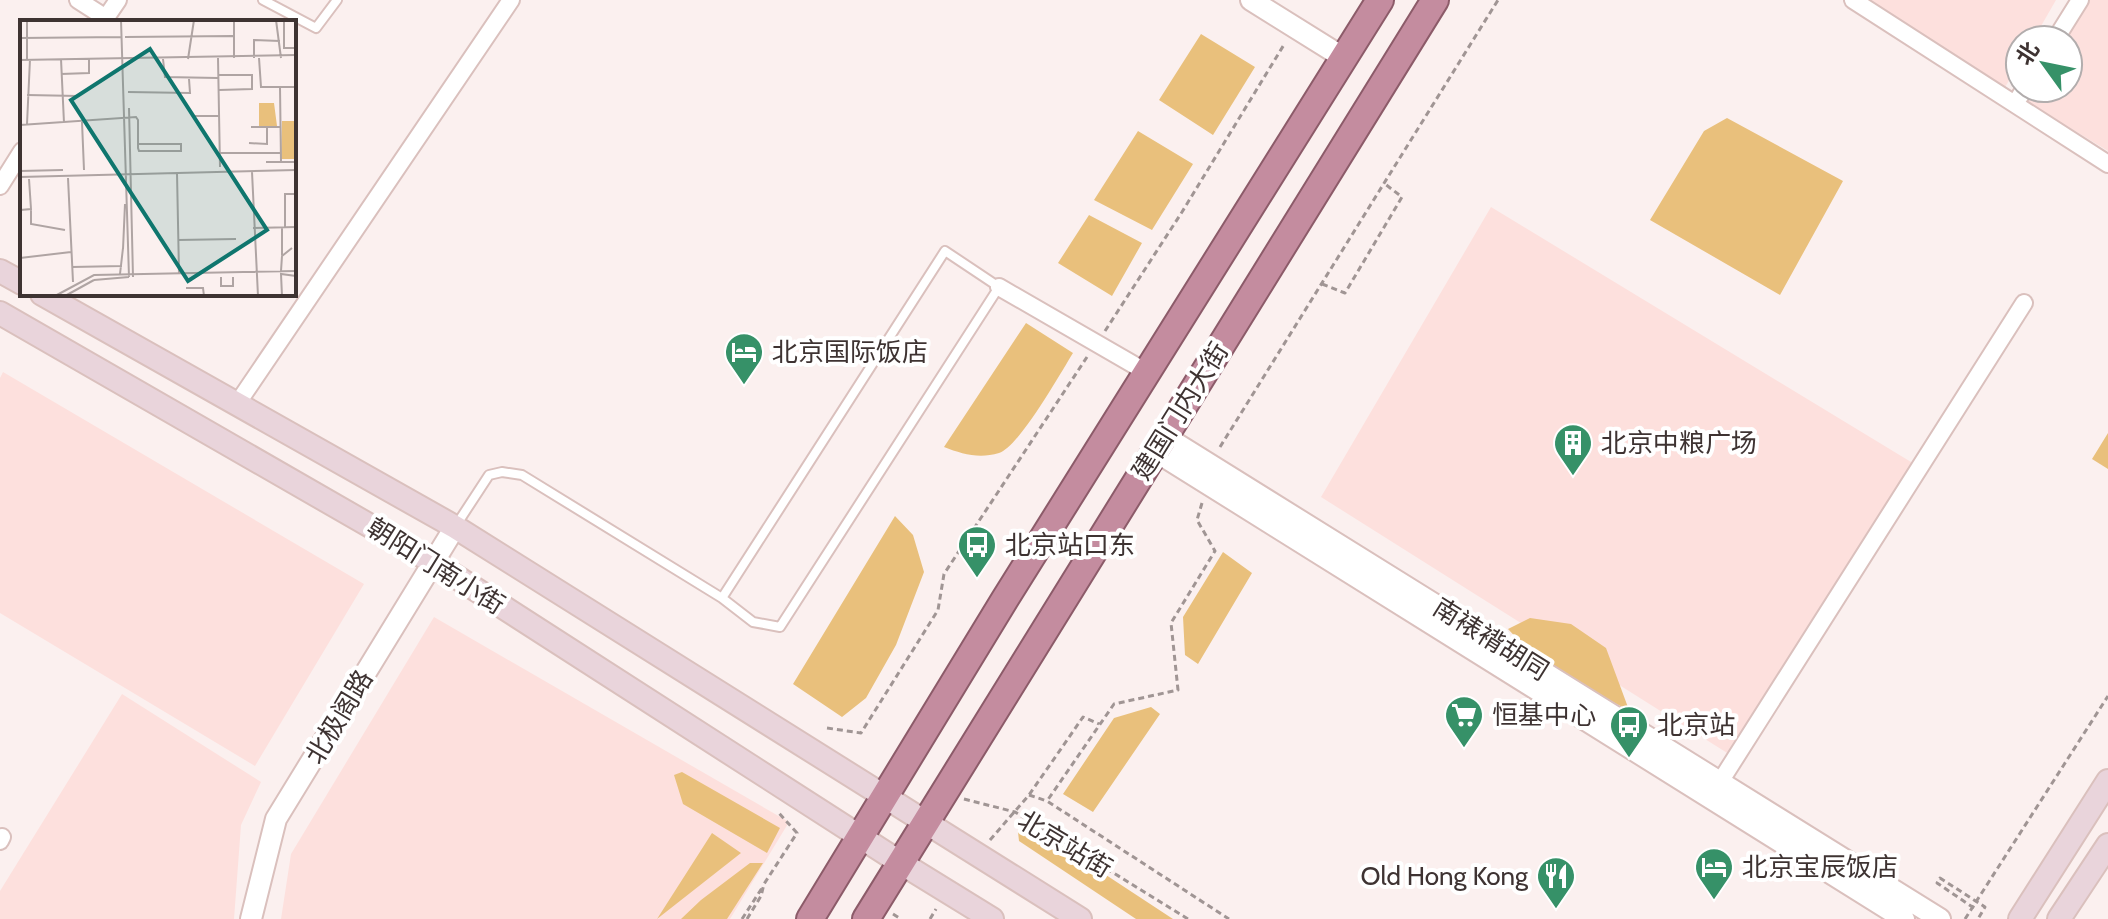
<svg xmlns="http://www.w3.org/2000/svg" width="2108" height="919" font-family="Cabin,'Noto Sans SC',sans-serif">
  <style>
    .built { fill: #fde0dd }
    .green { fill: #e9c07c }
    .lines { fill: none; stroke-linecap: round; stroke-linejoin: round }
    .service-casing { stroke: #dac0bd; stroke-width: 12 }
    .minor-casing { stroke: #dac0bd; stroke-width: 20 }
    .tertiary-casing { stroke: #dac0bd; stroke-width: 24 }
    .secondary-casing { stroke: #dac0bd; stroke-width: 26 }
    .trunk-casing { stroke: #8c5b69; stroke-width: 30 }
    .path { stroke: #a09594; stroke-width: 3; stroke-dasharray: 6 4; stroke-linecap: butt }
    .service { stroke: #fff; stroke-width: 8 }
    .minor { stroke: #fff; stroke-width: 16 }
    .tertiary { stroke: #fff; stroke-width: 20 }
    .secondary { stroke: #e9d4db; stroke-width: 22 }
    .trunk { stroke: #c48c9f; stroke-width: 26 }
    .path-bridge { stroke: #a09594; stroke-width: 3; stroke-dasharray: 6 4; stroke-linecap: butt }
    .labels { text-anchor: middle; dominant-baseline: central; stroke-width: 8; stroke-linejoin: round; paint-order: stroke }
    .poi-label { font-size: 26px; fill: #3e3332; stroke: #fff; text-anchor: start }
    .street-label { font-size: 26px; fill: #3e3332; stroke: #fff }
    .inset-road { fill: none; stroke: #afa4a3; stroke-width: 2 }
    .view { fill: #0f766e; fill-opacity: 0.15; stroke: #0f766e; stroke-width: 4 }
    .inset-edge { fill: none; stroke: #3e3332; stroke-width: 4 }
  </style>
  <rect width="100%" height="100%" fill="#fbf0ef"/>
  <!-- built -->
  <path class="built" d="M 1869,0 L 2056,0 L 2033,40 L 2020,40 L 2020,62 L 2004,89 Z
    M 2081,0 L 2108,0 L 2108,151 L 2024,100 L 2031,88 L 2068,88 L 2068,40 L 2058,40 Z
    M 1491,207 L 1916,465 L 1732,756 L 1321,497 Z
    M 3,372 L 364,584 L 255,766 L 0,613 L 0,378 Z
    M 434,617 L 789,822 L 730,919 L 281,919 L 291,854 Z
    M 122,694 L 261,782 L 241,825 L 234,919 L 0,919 L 0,891 Z"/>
  <!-- green -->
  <path class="green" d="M 1201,34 L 1255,67 L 1213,135 L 1159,100 Z
    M 1727,118 L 1843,181 L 1780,295 L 1650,220 L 1704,131 Z
    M 1138,131 L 1193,164 L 1152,230 L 1094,200 Z
    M 1089,215 L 1142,243 L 1112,296 L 1058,263 Z
    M 1026,323 L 1073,353 C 1060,374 1019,447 999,453 C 979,459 962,454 944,447 Z
    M 2108,433 L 2108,469 L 2092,459 Z
    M 895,516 L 913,535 L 924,572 L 896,645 L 866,698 L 842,717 L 793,684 Z
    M 1223,552 L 1252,573 L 1198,664 L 1185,655 L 1183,617 Z
    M 1530,618 L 1571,624 L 1606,648 L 1629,710 C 1582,687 1544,668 1508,629 Z
    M 1151,707 L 1160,714 L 1093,812 L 1063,794 L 1114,718 Z
    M 682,772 L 780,828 L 767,853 L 683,804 L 674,775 Z
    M 1026,827 L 1036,829 L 1173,919 L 1136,919 L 1019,841 L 1018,832 Z
    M 712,833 L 741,853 L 657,919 Z
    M 750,863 L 763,863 L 727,919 L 681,919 L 701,900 Z"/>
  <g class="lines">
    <defs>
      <path id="service" d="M 263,0 L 316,28 L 337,0
        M 455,527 L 489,475 L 502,472 L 522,475 L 722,598 L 753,622 L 780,627 L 999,287 L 945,251 L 722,598"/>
      <path id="minor" d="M 78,0 L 106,18
        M 1853,0 L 2108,164
        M 103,22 L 118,0
        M 2055,40 L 2080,0
        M 2015,104 L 2025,88
        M 0,186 L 22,151
        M 999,287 L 1148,373
        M 237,404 L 511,0
        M 1720,782 L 2024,303
        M 0,841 L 2,837"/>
      <path id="tertiary" d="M 1251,0 L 1344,58
        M 1164,436 L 1940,919
        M 1155,451 L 1904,919
        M 251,919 L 276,819 L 455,527"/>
      <path id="secondary" d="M 0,271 L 22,283
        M 42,294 L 455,527 L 1080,919
        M 0,313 L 433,562 L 901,863 L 992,919
        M 2020,919 L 2108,781
        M 2059,919 L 2108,845"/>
      <path id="trunk" d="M 810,919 L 1005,599 L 1380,0
        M 866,919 L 1435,0"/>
    </defs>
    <!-- service casing -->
    <use href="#service" class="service-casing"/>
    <!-- minor casing -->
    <use href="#minor" class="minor-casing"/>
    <!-- tertiary casing -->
    <use href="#tertiary" class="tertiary-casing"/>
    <!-- secondary casing -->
    <use href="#secondary" class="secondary-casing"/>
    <!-- trunk casing -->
    <use href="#trunk" class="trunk-casing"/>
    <!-- path -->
    <path class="path" d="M 1322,284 L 1345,293 L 1402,197 L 1385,184
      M 1105,331 L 1182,212 L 1285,43
      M 1220,447 L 1498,0
      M 1202,503 L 1197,520 L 1215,551 L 1171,623 L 1178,690 L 1114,704 L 1047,801 L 1229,919
      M 827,728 L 861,733 L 938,610 L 944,574 L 1087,357
      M 1029,795 L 1047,801
      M 964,799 L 1015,812 L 1188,919
      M 990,840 L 1029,795 L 1083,717 L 1099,724
      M 893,914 L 901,919
      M 742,919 L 762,888
      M 747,919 L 761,896 L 764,884 L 797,833 L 778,812
      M 930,919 L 936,909
      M 1965,919 L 2108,696"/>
    <!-- service -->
    <use href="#service" class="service"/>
    <!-- minor -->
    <use href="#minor" class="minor"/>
    <!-- tertiary -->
    <use href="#tertiary" class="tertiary"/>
    <!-- secondary -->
    <use href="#secondary" class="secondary"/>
    <!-- trunk -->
    <use href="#trunk" class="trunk"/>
    <!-- path-bridge -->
    <path class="path-bridge" d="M 1974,908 L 1937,883 L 1940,878 L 1985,907 L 1978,919"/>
  </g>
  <!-- icons -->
  <defs>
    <symbol id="hotel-pin" viewBox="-11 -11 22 30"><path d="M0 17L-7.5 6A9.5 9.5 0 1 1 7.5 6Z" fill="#369168" stroke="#fff"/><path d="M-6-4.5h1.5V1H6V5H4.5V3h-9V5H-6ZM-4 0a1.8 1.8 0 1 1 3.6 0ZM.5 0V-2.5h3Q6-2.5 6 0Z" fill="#fff"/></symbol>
    <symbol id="building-pin" viewBox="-11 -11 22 30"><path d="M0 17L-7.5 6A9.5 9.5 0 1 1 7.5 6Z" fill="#369168" stroke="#fff"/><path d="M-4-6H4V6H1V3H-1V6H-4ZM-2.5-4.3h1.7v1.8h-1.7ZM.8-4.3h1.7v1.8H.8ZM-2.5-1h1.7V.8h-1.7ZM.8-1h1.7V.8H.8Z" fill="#fff"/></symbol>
    <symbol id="bus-pin" viewBox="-11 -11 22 30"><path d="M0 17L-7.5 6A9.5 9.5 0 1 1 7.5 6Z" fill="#369168" stroke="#fff"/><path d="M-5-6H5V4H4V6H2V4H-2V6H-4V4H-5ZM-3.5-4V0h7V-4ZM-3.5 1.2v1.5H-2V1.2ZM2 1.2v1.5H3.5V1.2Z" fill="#fff"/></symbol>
    <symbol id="supermarket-pin" viewBox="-11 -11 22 30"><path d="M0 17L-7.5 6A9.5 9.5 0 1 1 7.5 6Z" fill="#369168" stroke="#fff"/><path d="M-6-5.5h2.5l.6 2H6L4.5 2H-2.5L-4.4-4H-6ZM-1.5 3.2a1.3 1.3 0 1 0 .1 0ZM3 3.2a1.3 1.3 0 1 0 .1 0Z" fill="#fff"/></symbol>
    <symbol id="restaurant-pin" viewBox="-11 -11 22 30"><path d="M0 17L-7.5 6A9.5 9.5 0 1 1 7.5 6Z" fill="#369168" stroke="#fff"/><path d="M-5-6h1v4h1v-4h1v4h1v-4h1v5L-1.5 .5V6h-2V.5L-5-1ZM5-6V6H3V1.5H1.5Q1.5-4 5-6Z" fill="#fff"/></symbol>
  </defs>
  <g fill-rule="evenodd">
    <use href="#hotel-pin" x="722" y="330" width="44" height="60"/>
    <use href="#building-pin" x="1551" y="421" width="44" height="60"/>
    <use href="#bus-pin" x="955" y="523" width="44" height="60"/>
    <use href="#supermarket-pin" x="1442" y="693" width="44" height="60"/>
    <use href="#bus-pin" x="1607" y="703" width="44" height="60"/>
    <use href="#hotel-pin" x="1692" y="845" width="44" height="60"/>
    <use href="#restaurant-pin" x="1534" y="854" width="44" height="60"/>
  </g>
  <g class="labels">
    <!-- poi labels -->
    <g class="poi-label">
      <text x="772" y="352">北京国际饭店</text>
      <text x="1601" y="443">北京中粮广场</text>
      <text x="1005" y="545">北京站口东</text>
      <text x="1492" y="715">恒基中心</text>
      <text x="1657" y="725">北京站</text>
      <text x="1742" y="867">北京宝辰饭店</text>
      <text x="1528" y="876" text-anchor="end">Old Hong Kong</text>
    </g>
    <!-- street labels -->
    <g class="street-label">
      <text transform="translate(1180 411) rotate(-58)">建国门内大街</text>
      <text transform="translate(436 566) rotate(32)">朝阳门南小街</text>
      <text transform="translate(1491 639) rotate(32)">南裱褙胡同</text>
      <text transform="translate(339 717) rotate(-59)">北极阁路</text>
      <text transform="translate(1065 844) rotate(31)">北京站街</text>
    </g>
  </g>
  <!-- overview -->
  <g transform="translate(20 20)">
    <rect width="276" height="276" fill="#fbf0ef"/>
    <path d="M 239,83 L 254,83 L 257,106 L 239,106 ZM 262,101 L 276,101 L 276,139 L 261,139 Z" fill="#e9c07c"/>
    <path class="inset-road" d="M 7,0 L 7,40M 101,0 L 109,257M 214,0 L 214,38M 256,0 L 261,38M 264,0 L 264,28 L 276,28M 105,17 L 213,16M 0,18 L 102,17M 198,38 L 200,147M 234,38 L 234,20 L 260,21M 239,38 L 241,67 L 276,67M 41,39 L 44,103M 143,39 L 145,57 L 198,58M 168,39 L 174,0M 0,40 L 276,35M 41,54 L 69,53 L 69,39M 198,55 L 232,55 L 232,69 L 199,70M 260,67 L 261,142M 108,72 L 170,73 L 169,59M 7,75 L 58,76M 109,88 L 113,257M 174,96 L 199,96M 62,102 L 64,150M 7,104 L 10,39M 0,105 L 116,97 L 118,100 L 118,128 L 119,131 L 161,131 L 161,124 L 119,124M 231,107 L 260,107M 229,123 L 247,124 L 247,107M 199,133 L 260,133M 246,142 L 276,142M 0,151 L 43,150M 232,152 L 238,276M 157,153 L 159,253M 0,157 L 276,150M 48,158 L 53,262M 11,189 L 11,204 L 45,210M 0,190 L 11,189 L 9,159M 262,207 L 262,235M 265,207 L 265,174 L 276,174M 233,208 L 276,207M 158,220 L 216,219M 103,229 L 105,184M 0,238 L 51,232M 52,247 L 102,246M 261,251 L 262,236 L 272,228M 100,254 L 103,228M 201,257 L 201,266 L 213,266 L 213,257M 74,260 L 109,257M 166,268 L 183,268 L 184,276M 35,276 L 74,255 L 276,251M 45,276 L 74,260M 262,276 L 261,254 L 276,256"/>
    <path class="view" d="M 130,29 L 247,210 L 168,261 L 51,80 Z"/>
    <rect width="276" height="276" class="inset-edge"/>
  </g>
  <!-- north arrow -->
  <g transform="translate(2044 64) rotate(303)"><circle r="38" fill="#ffffff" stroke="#b2adad" stroke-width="2"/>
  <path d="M0-6L14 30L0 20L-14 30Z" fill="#369168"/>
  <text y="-12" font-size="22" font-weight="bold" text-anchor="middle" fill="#3e3332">北</text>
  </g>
</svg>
